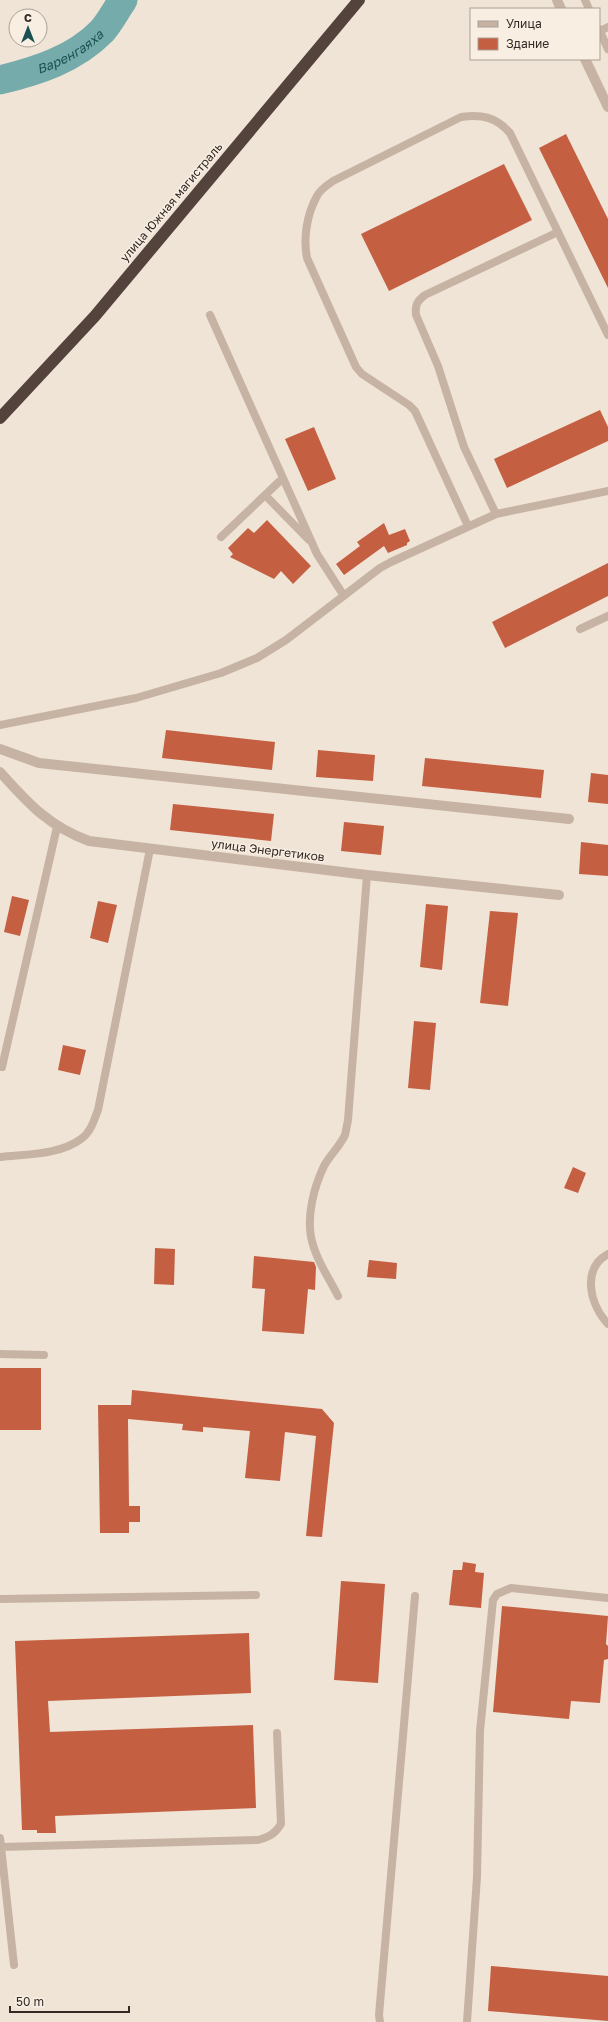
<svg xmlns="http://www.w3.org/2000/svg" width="608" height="2022" font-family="'Golos Text',sans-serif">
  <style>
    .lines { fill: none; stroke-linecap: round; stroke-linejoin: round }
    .river { stroke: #76abac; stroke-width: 29 }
    .building { fill: #c45f41 }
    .lane { stroke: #c7b3a3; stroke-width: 8 }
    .street { stroke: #c7b3a3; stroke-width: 10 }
    .highway { stroke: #53433c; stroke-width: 12 }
    .labels { text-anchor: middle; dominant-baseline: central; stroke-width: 3; stroke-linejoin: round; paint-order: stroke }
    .street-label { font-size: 12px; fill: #332925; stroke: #f8eee2 }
    .water-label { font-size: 13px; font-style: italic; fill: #1c5053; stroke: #f8eee2 }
  </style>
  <rect width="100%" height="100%" fill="#f0e4d7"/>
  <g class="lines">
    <!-- river -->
    <path class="river" id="s1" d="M 0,80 C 37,71 75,59 102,31 C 110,22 116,10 123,0"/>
  </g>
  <!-- building -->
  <path class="building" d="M 566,134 L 608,219 L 608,288 L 539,148 Z
    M 504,164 L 532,220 L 389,291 L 361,234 Z
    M 600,410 L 608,427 L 608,441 L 507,488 L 494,459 Z
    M 314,427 L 336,479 L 308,491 L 285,439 Z
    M 267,520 L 311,566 L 293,584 L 281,571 L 274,579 L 230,557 L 233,554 L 228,548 L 248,528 L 254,533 Z
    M 384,523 L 389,535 L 405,529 L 410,541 L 407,543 L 407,545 L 388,553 L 384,546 L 344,575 L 336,564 L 360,546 L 357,542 Z
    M 608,563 L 608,596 L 505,648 L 492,622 Z
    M 166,730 L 275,742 L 272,770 L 162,758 Z
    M 318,750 L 375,755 L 373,781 L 316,777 Z
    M 425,758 L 544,770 L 541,798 L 422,786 Z
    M 591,773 L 608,775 L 608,804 L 588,802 Z
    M 173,804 L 274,814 L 271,841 L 170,830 Z
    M 344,822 L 384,826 L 381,855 L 341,851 Z
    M 581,842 L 608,845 L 608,876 L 579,874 Z
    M 12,896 L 29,900 L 20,936 L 4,932 Z
    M 98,901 L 117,905 L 108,943 L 90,938 Z
    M 426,904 L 448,906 L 442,970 L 420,967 Z
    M 490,911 L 518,913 L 508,1006 L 480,1003 Z
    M 414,1021 L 436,1023 L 430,1090 L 408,1088 Z
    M 63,1045 L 86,1050 L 80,1075 L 58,1070 Z
    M 573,1167 L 586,1173 L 578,1193 L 564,1188 Z
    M 155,1248 L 175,1249 L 174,1285 L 154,1284 Z
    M 254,1256 L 314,1262 L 316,1267 L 315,1290 L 308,1289 L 304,1334 L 262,1331 L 265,1289 L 252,1288 Z
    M 369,1260 L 397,1263 L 396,1279 L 367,1277 Z
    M 0,1368 L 41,1368 L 41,1430 L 0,1430 Z
    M 132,1390 L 322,1409 L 334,1423 L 322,1537 L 306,1536 L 316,1436 L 285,1432 L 280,1481 L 245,1478 L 250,1431 L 203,1427 L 203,1432 L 182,1430 L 183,1424 L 128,1419 L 129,1506 L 140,1506 L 140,1522 L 129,1522 L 129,1533 L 100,1533 L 98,1405 L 131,1405 Z
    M 463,1562 L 476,1564 L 475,1572 L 484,1573 L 481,1608 L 449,1605 L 453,1570 L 462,1570 Z
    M 341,1581 L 385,1584 L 378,1683 L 334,1680 Z
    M 502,1606 L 608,1616 L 606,1644 L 608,1646 L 608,1659 L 604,1660 L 600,1703 L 571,1701 L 569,1719 L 493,1712 Z
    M 249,1633 L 251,1693 L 48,1701 L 50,1732 L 253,1725 L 256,1808 L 55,1816 L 56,1833 L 37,1833 L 37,1830 L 22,1830 L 15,1641 Z
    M 491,1966 L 608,1976 L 608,2021 L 488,2011 Z"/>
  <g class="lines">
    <!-- lane -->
    <path class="lane" d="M 585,0 L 589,9
      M 599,29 L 608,49
      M 600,31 L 608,27
      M 210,315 L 317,554 L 344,596
      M 265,495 L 309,540
      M 496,514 L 464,447 L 438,366 L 416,315 C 415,305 417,301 425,295 L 558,232
      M 468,526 L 415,411 L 409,405 L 362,374 L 356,367 L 307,258 C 303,238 307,214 317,196 C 320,190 327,185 333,181 L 461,117 C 482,114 496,117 510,133 L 608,335
      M 221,537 L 283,478
      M 580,629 L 608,616
      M 0,725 L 136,698 L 221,673 L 257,658 L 286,640 L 380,568 L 391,562 L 496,514 L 608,491
      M 2,1067 L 57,827
      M 0,1157 C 25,1154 60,1155 81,1139 C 91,1132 94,1120 98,1110 L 150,849
      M 608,1254 C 581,1269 590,1305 608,1324
      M 338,1296 C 329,1278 315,1258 311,1237 C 307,1214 314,1187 324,1166 C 330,1155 340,1146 345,1135 C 346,1131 347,1125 348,1120 L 367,875
      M 0,1354 L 44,1355
      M 0,1599 L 256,1595
      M 0,1838 L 14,1965
      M 1,1847 L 258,1840 C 269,1837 275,1834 281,1824 L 277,1733
      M 380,2022 L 379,2015 L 415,1596
      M 467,2022 L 477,1877 L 480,1731 L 493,1600 L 497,1594 L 511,1588 L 608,1598"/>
    <!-- street -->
    <path class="street" d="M 557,0 L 561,9
      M 585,59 L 608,107
      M 0,749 L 39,763 L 569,819
      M 0,772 C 28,803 48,826 89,841 L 367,875 L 559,895"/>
    <!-- highway -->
    <path class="highway" d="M 0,418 L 95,316 L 359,0"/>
  </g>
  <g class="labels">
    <!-- street labels -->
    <g class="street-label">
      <text transform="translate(171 202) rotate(-50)">улица Южная магистраль</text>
      <text transform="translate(268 850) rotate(7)">улица Энергетиков</text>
    </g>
    <!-- water labels -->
    <g class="water-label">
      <text stroke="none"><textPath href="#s1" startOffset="76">Варенгаяха</textPath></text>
    </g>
  </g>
  <!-- legend -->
  <rect x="470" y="8" width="130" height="52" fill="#f8eee2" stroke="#a99f96"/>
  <rect x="478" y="21" width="20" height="6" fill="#c7b3a3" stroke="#a99f96"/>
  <text x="506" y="28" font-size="12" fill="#332925">Улица</text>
  <rect x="478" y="38" width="20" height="12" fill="#c45f41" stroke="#a99f96"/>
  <text x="506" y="48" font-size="12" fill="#332925">Здание</text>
  <!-- north arrow -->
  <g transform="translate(28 28)"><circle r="19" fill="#f8eee2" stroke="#a99f96"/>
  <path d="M0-3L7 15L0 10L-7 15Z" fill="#1c5053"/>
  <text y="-6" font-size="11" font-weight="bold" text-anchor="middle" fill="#332925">С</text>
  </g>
  <!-- scale -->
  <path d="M10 2006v6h119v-6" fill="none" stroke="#332925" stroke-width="2"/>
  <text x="16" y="2006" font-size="12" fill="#332925" stroke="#f8eee2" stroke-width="3" paint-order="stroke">50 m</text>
</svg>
